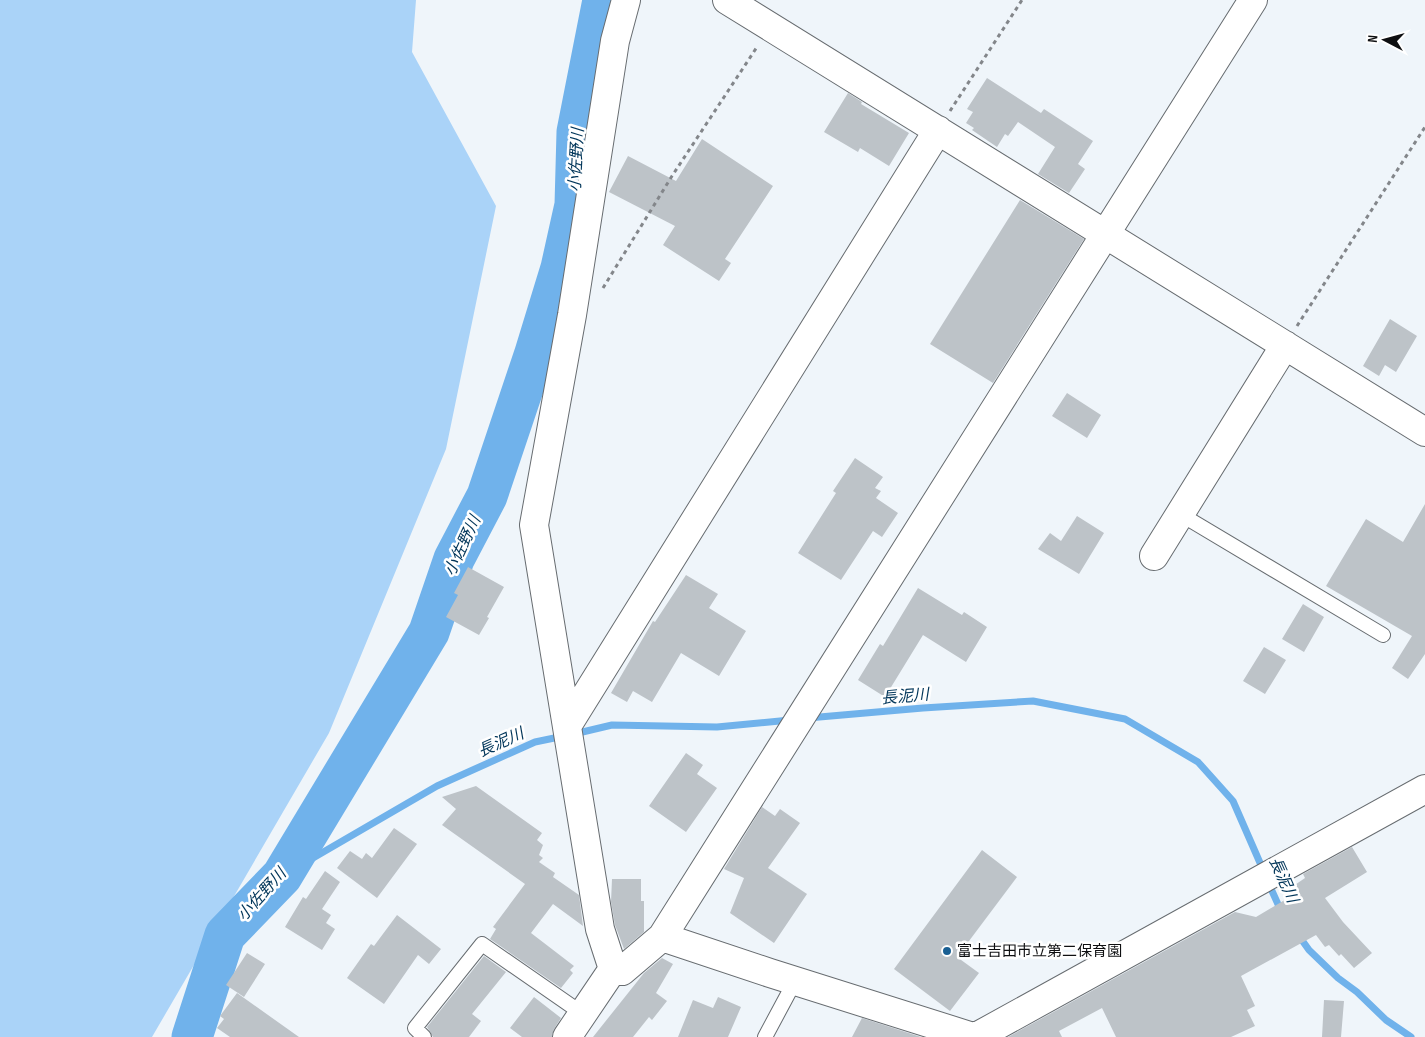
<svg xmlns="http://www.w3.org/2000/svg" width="1425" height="1037" font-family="'Sofia Sans Condensed','Noto Sans JP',sans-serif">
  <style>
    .green { fill: #aad3f8 }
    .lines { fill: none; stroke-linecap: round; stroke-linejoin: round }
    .stream { stroke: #70b2eb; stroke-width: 7 }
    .river { stroke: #70b2eb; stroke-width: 41 }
    .building { fill: #bdc3c8 }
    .lane-casing { stroke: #676c70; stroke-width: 16 }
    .street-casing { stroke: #676c70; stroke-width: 30 }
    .path { stroke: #83868a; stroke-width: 3; stroke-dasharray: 4 4; stroke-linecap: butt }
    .lane { stroke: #fff; stroke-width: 14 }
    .street { stroke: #fff; stroke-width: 28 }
    .poi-dot { fill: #195f93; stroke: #fff; stroke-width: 2 }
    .labels { text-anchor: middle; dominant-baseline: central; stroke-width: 5; stroke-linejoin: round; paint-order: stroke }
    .poi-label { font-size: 15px; fill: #0e0f11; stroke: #fff; text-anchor: start }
    .water-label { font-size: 16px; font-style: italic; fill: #003559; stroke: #fff }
  </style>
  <rect width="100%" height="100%" fill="#eff5fa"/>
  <!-- green -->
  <path class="green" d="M 0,0 L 416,0 L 412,52 L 496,206 L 446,449 L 329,733 L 152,1037 L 0,1037 Z"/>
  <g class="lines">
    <!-- stream -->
    <path class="stream" d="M 808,718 L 923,708 L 1033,701 L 1125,719 L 1198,762 L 1233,801 L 1264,872
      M 574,734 L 612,725 L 717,727 L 790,720
      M 282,876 L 437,786 L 535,742 L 564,736
      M 1268,882 L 1281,911
      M 1299,936 L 1309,950 L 1338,978 L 1357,992 L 1386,1020 L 1411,1037"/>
    <!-- river -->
    <path class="river" d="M 192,1037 L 225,935 L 282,876 L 429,632 L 454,559 L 487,496 L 535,353 L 561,268 L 575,205 L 577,132 L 603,0"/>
  </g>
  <!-- building -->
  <path class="building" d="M 987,78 L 1041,113 L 1044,109 L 1093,141 L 1078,164 L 1085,169 L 1069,193 L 1038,174 L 1055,147 L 1018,122 L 1008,136 L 1005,134 L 997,147 L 972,130 L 974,128 L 966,123 L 973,112 L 967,109 Z
    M 848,93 L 862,102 L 861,104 L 909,133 L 889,166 L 860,148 L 858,152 L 824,132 Z
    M 702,139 L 773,186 L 725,259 L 731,263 L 719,281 L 663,245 L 675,226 L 609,192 L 628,156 L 676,181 Z
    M 1020,200 L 1084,239 L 993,383 L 930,344 Z
    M 1390,319 L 1417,336 L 1396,372 L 1385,365 L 1379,376 L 1363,366 Z
    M 1067,393 L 1101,415 L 1087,438 L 1052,416 Z
    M 855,458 L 883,477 L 875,488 L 881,491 L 876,498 L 898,513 L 882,537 L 873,531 L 841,580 L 798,553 L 836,493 L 833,491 Z
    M 1425,504 L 1425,654 L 1408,679 L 1392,668 L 1412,636 L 1326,586 L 1366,519 L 1403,542 Z
    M 1077,516 L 1104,533 L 1079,574 L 1038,549 L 1050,533 L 1061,541 Z
    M 468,567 L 504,587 L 487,617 L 489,618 L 479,635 L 446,617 L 458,595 L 454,593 Z
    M 686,575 L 718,594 L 709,608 L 746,631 L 719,676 L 681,653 L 652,702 L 633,691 L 627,702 L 611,693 L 653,621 L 655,622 Z
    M 918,588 L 962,615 L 964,612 L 987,627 L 966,662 L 923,635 L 885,697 L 858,680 L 880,644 L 883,646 Z
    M 1303,604 L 1324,617 L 1304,652 L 1282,639 Z
    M 1264,647 L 1286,660 L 1265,694 L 1243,681 Z
    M 686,753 L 703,765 L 697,774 L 717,788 L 686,832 L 649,806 Z
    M 476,786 L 542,833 L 537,840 L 543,845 L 539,855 L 543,858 L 539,862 L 555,873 L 553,877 L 579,895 L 583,926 L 553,904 L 531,933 L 574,966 L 570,970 L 573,973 L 561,988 L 490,939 L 496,929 L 493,927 L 525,884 L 442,825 L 456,809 L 442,797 Z
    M 762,807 L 775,816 L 780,809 L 800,823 L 768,868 L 807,894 L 774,943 L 730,913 L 744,878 L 724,869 Z
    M 394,828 L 417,844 L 377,898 L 337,868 L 350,851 L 362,859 L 366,853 L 372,858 Z
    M 1352,847 L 1367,872 L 1325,898 L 1343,922 L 1372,953 L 1354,968 L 1341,954 L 1339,956 L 1329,945 L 1325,947 L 1316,935 L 1241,976 L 1255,1006 L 1247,1010 L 1255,1026 L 1231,1037 L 1116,1037 L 1102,1008 L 1059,1031 L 1062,1037 L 1008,1037 L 1235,912 L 1256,917 L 1293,895 L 1289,889 L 1305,878 L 1303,874 Z
    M 982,850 L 1017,877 L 957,957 L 979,973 L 950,1011 L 894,969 Z
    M 325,871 L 340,882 L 322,909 L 331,915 L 326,923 L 335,929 L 322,950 L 285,927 L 303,897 L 306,899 Z
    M 612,879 L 641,879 L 641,901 L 644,901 L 644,932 L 624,949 L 615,925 L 611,902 Z
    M 397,915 L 441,949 L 429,964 L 418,955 L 384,1004 L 347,978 L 371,944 L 374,946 Z
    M 247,953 L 265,964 L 244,997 L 226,985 Z
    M 484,956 L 506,972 L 472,1014 L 481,1021 L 469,1037 L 433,1037 L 427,1027 Z
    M 662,958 L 673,964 L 656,993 L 667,1001 L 652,1020 L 649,1017 L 633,1037 L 593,1037 L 644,973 Z
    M 237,993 L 299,1037 L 230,1037 L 217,1028 L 224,1019 L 220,1016 Z
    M 534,997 L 561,1018 L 554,1029 L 552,1037 L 522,1037 L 510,1028 Z
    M 718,997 L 741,1007 L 728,1037 L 678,1037 L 693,1000 L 713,1008 Z
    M 1324,1000 L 1344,1001 L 1341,1037 L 1322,1037 Z
    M 862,1018 L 921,1037 L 852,1037 Z"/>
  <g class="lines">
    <defs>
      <path id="lane" d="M 1180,514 L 1383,635
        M 424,1037 L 415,1028 L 482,944 L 583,1014
        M 765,1037 L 795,981"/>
      <path id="street" d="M 727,0 L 1425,432
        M 1154,556 L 1285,345
        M 567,726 L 938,130
        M 662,937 L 770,973 L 973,1037
        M 613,969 L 622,971 L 662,937 L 1253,0
        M 613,969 L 600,929 L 534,525 L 572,315 L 615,41 L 626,0
        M 567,1037 L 613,969
        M 976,1037 L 1425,789"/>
    </defs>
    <!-- lane casing -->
    <use href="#lane" class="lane-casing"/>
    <!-- street casing -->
    <use href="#street" class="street-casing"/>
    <!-- path -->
    <path class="path" d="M 950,111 L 1022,0
      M 603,288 L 672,176 L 757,47
      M 1297,326 L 1425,127"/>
    <!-- lane -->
    <use href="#lane" class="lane"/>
    <!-- street -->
    <use href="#street" class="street"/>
  </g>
  <!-- markers -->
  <circle class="poi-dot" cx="947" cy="951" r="5"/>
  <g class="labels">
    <!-- poi labels -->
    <g class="poi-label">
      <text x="957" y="951">富士吉田市立第二保育園</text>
    </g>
    <!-- water labels -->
    <g class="water-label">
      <text transform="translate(577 160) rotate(-87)">小佐野川</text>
      <text transform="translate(463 546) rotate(-65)">小佐野川</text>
      <text transform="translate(905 697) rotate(-5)">長泥川</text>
      <text transform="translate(501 743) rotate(-24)">長泥川</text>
      <text transform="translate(1283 880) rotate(66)">長泥川</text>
      <text transform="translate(262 895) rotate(-48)">小佐野川</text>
    </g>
  </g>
  <!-- north arrow -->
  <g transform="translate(1385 40) rotate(276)" stroke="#ffffff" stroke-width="4" paint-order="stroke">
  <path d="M0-4L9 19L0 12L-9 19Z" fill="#0e0f11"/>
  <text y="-8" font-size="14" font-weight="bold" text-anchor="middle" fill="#0e0f11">N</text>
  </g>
</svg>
